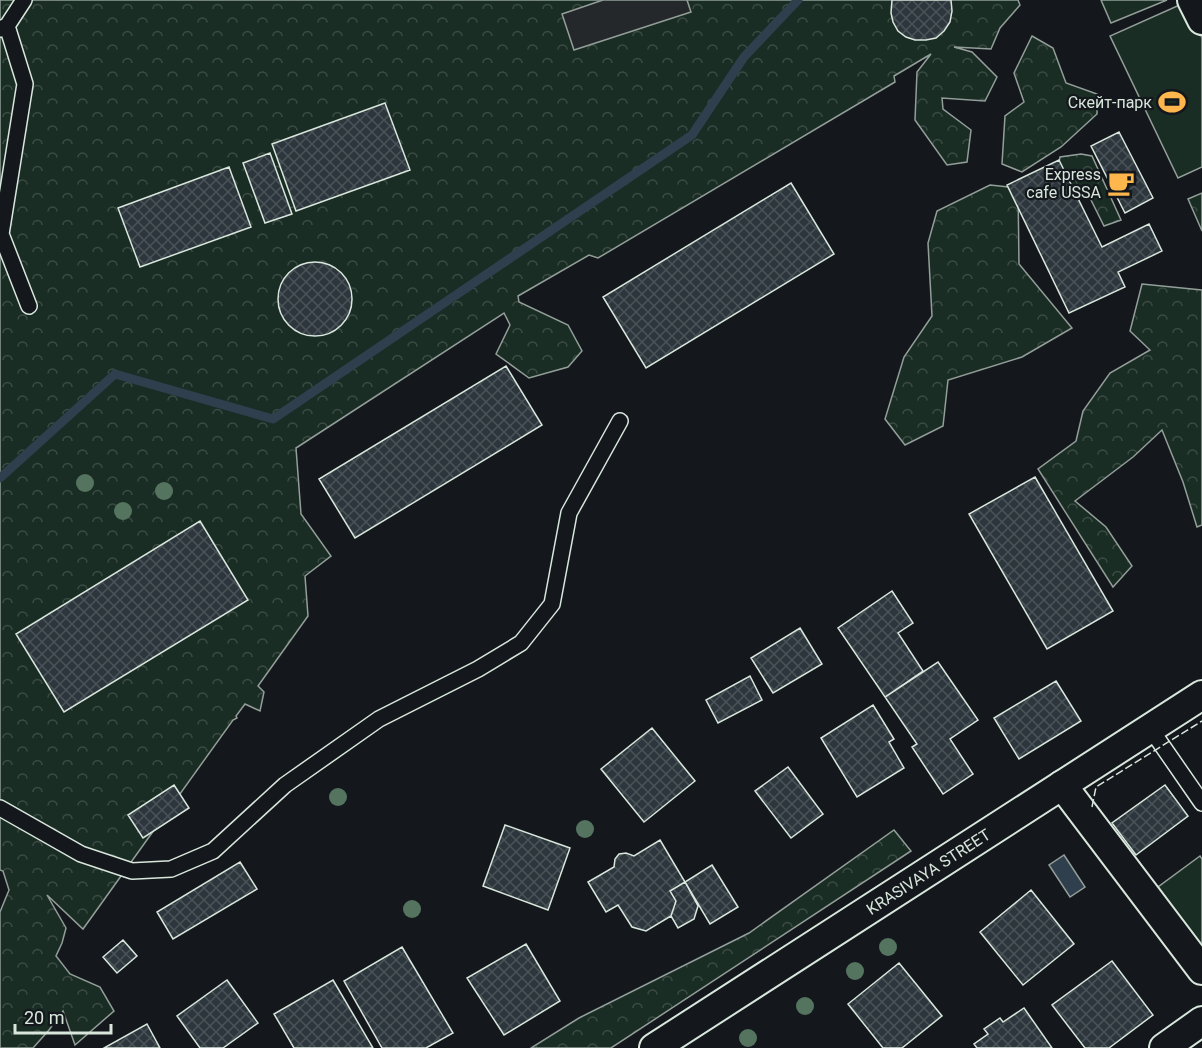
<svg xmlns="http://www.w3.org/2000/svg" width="1202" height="1048" font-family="Roboto,sans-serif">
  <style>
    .grass { fill: #1a2d24; stroke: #939e99; stroke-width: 1.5 }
    .forest { fill: url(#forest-crowns); stroke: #939e99; stroke-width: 1.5 }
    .parking { fill: #24282b; stroke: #939e99; stroke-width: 1.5 }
    .water { fill: #2f3f4d; stroke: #939e99; stroke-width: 1.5 }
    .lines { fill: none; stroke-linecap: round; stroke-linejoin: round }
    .stream { stroke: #2f3f4d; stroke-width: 9 }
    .building { fill: url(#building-cross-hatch); stroke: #d8e6dc; stroke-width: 1.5 }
    .lane-casing { stroke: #d8e6dc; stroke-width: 18 }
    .street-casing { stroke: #d8e6dc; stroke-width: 32 }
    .lane { stroke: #14181c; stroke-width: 15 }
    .street { stroke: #14181c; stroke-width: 28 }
    .fence { stroke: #d8e6dc; stroke-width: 1.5; stroke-dasharray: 8 3; stroke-linecap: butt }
    .tree { fill: #55745f }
    .labels { text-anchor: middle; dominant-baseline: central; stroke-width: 4.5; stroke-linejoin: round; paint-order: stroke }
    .poi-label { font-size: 16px; fill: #d8e6dc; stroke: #14181c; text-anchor: end }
    .street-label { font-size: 16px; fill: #d8e6dc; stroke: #14181c }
  </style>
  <defs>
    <pattern id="forest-crowns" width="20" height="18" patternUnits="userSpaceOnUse" patternTransform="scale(1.5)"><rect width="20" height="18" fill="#1a2d24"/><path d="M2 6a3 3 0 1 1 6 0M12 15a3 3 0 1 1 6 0" fill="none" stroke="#3b4b43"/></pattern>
    <pattern id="building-cross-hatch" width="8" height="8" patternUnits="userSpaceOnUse" patternTransform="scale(1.5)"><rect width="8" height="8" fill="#2c363c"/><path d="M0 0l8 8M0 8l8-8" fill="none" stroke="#4a5358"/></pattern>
  </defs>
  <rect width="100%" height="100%" fill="#14181c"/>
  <!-- grass -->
  <path class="grass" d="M 1101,0 L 1167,0 L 1111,23 Z
    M 1184,3 L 1202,38 L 1202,167 L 1178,178 L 1110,36 Z
    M 1200,856 L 1202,859 L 1202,947 L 1158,887 Z"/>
  <!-- forest -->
  <path class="forest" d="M 0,0 L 1018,0 L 1020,5 L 1000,28 L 991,49 L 954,47 L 972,52 L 997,77 L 985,101 L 942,98 L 943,109 L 971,130 L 967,162 L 947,165 L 915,120 L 917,72 L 931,54 L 894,76 L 895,82 L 598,258 L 589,255 L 518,296 L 519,302 L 568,325 L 582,351 L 568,367 L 529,378 L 496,354 L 510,325 L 504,313 L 296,448 L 301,514 L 331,556 L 305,576 L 308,616 L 258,686 L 264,692 L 260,711 L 245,704 L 236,716 L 237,718 L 233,720 L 83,929 L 47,895 L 66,928 L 62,943 L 56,956 L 70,974 L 100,987 L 114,1011 L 75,1045 L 63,1011 L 49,1030 L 33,1048 L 0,1048 L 0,912 L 9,890 L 3,871 L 0,870 Z
    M 1032,36 L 1053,48 L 1066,83 L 1097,94 L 1097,114 L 1061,147 L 1022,172 L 1002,164 L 1005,116 L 1024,102 L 1014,73 Z
    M 1081,154 L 1092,156 L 1121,220 L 1104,226 L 1089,196 L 1064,198 L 1055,182 L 1060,157 Z
    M 990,185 L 1018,188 L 1019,264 L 1072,328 L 1022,357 L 948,380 L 943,426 L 905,445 L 885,419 L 904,357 L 932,316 L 928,243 L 937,211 Z
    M 1202,193 L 1202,231 L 1188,199 Z
    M 1142,284 L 1202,290 L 1202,525 L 1197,527 L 1183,482 L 1162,430 L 1133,457 L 1075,501 L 1106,527 L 1132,566 L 1113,587 L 1038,469 L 1076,441 L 1083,411 L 1110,373 L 1150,350 L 1130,331 Z
    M 894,830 L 911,851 L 611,1048 L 531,1048 L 579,1018 L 749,933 Z"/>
  <!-- parking -->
  <path class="parking" d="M 603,0 L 687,0 L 691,12 L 574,50 L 562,14 Z"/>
  <!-- water -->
  <path class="water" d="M 1064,855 L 1085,887 L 1070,897 L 1049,865 Z"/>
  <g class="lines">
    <!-- stream -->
    <path class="stream" d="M 0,478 L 115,374 L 273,419 L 692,135 L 744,57 L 798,0"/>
  </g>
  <!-- building -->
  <path class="building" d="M 892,0 L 951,0 L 952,11 L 950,22 L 944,31 L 936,38 L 926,40 L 915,40 L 906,37 L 898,31 L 893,22 L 891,13 Z
    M 385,103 L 410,170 L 296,211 L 272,144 Z
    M 1119,132 L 1153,198 L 1125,213 L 1091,146 Z
    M 270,153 L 292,214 L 265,223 L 243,163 Z
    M 1059,160 L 1102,247 L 1149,224 L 1162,251 L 1118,272 L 1125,287 L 1069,313 L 1007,185 Z
    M 229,167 L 251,227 L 140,267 L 118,208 Z
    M 791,183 L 834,254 L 646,368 L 603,297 Z
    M278 299a37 37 0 1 1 74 0a37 37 0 1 1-74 0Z
    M 506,366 L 542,425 L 355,538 L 319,479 Z
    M 1035,477 L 1113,611 L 1047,649 L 969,514 Z
    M 200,521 L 248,600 L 64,712 L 16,634 Z
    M 892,591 L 913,623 L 898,633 L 923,671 L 885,697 L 838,628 Z
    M 800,628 L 822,664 L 773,693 L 751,658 Z
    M 938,662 L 978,720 L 950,739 L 973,774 L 943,794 L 912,747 L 917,744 L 885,697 Z
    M 750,676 L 762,700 L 718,723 L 706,700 Z
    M 1056,681 L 1081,721 L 1019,759 L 994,718 Z
    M 873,705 L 894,739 L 889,742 L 904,768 L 857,797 L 821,738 Z
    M 652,728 L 695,781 L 644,822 L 601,769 Z
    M 788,767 L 823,814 L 791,838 L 755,791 Z
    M 174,785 L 189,808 L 143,838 L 128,815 Z
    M 1165,785 L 1188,816 L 1136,855 L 1112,823 Z
    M 505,825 L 570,848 L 548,910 L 483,886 Z
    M 660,840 L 685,882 L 670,891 L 676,901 L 671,916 L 646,931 L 632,927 L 618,905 L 606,912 L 588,882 L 614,867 L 615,859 L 619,854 L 626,853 L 634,856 Z
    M 240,862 L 257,889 L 173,939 L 157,912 Z
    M 712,865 L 738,907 L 710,924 L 685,882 Z
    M 685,882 L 698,906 L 694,919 L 678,928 L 671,916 L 676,901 L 670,891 Z
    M 1031,890 L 1074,944 L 1023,985 L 980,932 Z
    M 123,940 L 137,956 L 117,973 L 103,957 Z
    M 526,944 L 560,1001 L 504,1035 L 467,978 Z
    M 402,947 L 453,1033 L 426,1048 L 382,1048 L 344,981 Z
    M 1112,961 L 1153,1015 L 1109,1048 L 1085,1048 L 1052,1005 Z
    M 899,963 L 942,1016 L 902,1048 L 883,1048 L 848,1004 Z
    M 227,980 L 258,1023 L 223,1048 L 200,1048 L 177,1016 Z
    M 333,980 L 373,1048 L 294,1048 L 274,1014 Z
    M 1024,1008 L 1052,1048 L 977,1048 L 974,1044 L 988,1034 L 984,1029 L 1000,1018 L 1003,1022 Z
    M 147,1024 L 160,1048 L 104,1048 Z"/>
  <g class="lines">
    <defs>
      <path id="lane" d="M 7,26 L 25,84 L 1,234 L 29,306
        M 0,29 L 7,26 L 24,0
        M 1150,728 L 1202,803
        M 0,808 L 81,854 L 132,871 L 171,869 L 213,851 L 285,785 L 379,719 L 478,669 L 521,643 L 552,604 L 569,513 L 620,421"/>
      <g id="street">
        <path d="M 1192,0 L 1202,20"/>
        <path d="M 1062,785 L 1202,970"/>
        <path id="s1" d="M 654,1048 L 1202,695"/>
        <path d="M 1164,1048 L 1202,1021"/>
      </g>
    </defs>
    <!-- lane casing -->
    <use href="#lane" class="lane-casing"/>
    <!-- street casing -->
    <use href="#street" class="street-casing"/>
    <!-- lane -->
    <use href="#lane" class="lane"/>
    <!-- street -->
    <use href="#street" class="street"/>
    <!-- fence -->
    <path class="fence" d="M 1092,807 L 1096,787 L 1202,721"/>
  </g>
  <!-- trees -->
  <g class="tree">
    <circle cx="85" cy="483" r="9"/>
    <circle cx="164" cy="491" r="9"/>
    <circle cx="123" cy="511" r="9"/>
    <circle cx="338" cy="797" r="9"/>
    <circle cx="585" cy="829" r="9"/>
    <circle cx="412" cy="909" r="9"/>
    <circle cx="888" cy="947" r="9"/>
    <circle cx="855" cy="971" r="9"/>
    <circle cx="805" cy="1006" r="9"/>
    <circle cx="748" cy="1038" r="9"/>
  </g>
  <!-- icons -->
  <defs>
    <symbol id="stadium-bare" viewBox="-9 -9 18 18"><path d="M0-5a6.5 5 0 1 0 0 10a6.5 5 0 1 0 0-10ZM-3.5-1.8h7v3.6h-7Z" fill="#ffb74d" stroke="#14181c" stroke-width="2.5" paint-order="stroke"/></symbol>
    <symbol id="cafe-bare" viewBox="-9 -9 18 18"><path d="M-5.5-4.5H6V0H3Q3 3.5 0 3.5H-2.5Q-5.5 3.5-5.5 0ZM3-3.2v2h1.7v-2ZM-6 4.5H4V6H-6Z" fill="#ffb74d" stroke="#14181c" stroke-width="2.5" paint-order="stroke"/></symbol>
  </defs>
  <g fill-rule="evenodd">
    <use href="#stadium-bare" x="1153" y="83" width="38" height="38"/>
    <use href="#cafe-bare" x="1102" y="164" width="38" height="38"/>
  </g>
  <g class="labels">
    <!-- poi labels -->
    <g class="poi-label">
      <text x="1152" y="102">Скейт-парк</text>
      <text x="1101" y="174">Express<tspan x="1101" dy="18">cafe USSA</tspan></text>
    </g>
    <!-- street labels -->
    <g class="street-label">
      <text stroke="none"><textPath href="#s1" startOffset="326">KRASIVAYA STREET</textPath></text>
    </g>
  </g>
  <!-- scale -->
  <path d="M15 1024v9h96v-9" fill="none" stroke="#d8e6dc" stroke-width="3"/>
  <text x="24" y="1024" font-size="18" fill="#d8e6dc" stroke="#14181c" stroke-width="4.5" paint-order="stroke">20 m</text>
</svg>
